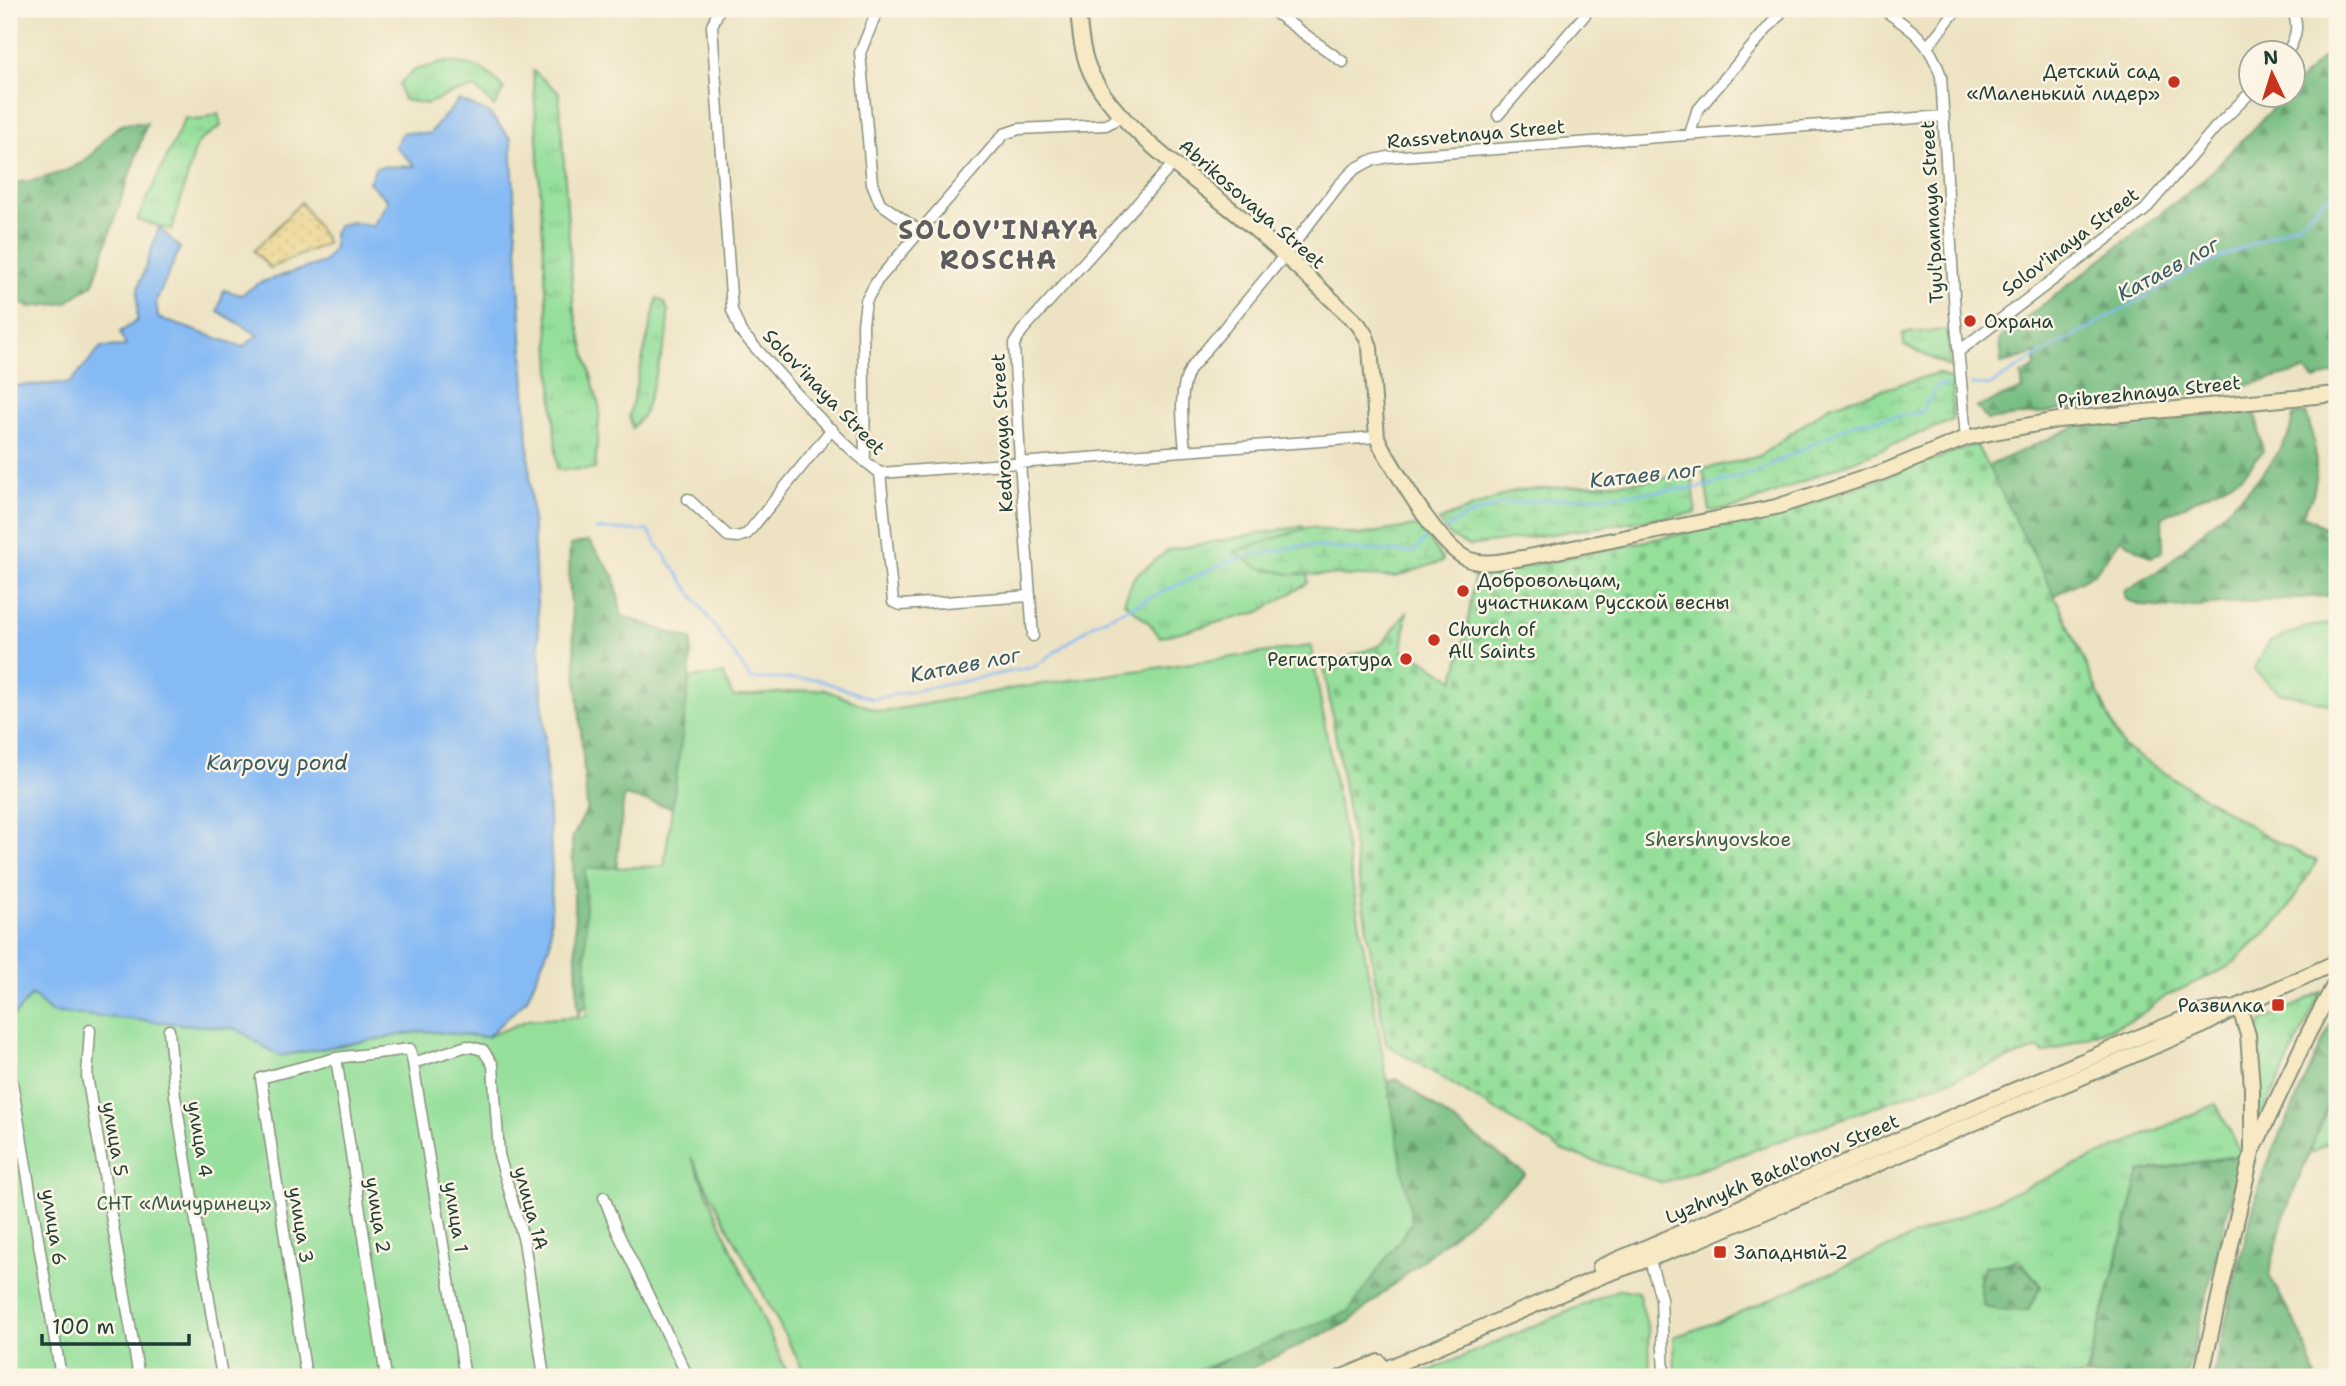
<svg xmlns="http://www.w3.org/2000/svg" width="2346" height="1386" font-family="'Shantell Sans',sans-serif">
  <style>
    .grass { fill: url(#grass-tufts); stroke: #5a8e68; stroke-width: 2; fill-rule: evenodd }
    .forest { fill: url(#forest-firs); stroke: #4c7e5c; stroke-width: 2 }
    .wetland { fill: url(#wetland-marsh); stroke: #5a8e68; stroke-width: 2 }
    .sand { fill: url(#sand-dots); stroke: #868c69; stroke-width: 2 }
    .cemetery { fill: url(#cemetery-stones); stroke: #5a8e68; stroke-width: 2 }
    .garden { fill: #95df9b; stroke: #5a8e68; stroke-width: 2 }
    .water { fill: #86baf4; stroke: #527c94; stroke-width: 2 }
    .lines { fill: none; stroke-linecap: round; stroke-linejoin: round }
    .stream { stroke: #86baf4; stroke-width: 2.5 }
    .street-casing { stroke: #86907c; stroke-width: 13 }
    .secondary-casing { stroke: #86907c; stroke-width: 18 }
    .street { stroke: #fff; stroke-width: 10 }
    .secondary { stroke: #f6e9c3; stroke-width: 14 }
    .poi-dot { fill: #c8321e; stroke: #fcf5e5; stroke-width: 2.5 }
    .labels { text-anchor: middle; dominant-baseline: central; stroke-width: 5; stroke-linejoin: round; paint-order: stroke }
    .poi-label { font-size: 19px; fill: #1f3d34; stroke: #fcf5e5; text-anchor: start }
    .street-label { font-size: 19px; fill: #1f3d34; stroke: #fcf5e5 }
    .park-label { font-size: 19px; fill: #375d49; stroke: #fcf5e5 }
    .water-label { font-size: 21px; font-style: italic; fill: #395c64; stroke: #fcf5e5 }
    .district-label { font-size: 26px; font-weight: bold; letter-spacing: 2px; fill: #5e5c5e; stroke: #fcf5e5 }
  </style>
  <defs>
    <pattern id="grass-tufts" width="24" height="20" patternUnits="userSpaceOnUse" patternTransform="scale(1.75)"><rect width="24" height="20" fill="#95df9b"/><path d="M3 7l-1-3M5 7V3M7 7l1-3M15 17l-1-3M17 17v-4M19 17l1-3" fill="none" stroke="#80c086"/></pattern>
    <pattern id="forest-firs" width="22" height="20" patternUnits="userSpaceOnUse" patternTransform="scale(1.75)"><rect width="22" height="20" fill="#78be83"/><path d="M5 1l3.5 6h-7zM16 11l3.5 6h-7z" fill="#629c6c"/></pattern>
    <pattern id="wetland-marsh" width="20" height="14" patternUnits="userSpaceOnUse" patternTransform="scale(1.75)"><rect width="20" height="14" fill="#95df9b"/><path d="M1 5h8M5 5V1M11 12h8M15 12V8" fill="none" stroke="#80c086"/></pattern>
    <pattern id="sand-dots" width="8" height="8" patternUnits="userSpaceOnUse" patternTransform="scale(1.75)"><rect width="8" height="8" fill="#eeda9e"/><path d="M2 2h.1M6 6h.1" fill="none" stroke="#ccbc89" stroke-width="1.8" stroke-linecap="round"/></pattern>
    <pattern id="cemetery-stones" width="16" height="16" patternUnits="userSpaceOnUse" patternTransform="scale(1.75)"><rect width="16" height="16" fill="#95df9b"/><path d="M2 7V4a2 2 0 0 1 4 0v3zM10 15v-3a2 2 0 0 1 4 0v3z" fill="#80c086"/></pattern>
  </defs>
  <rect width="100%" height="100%" fill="#fcf5e5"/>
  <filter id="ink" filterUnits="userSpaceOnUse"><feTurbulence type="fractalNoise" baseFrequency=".0143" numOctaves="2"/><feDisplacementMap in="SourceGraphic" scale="14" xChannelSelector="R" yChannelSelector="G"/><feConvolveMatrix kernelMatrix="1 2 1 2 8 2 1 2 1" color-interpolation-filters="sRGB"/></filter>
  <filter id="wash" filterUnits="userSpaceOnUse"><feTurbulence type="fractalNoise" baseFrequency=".00686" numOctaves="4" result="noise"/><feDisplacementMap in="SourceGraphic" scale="28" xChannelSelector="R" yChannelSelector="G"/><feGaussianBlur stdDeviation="1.57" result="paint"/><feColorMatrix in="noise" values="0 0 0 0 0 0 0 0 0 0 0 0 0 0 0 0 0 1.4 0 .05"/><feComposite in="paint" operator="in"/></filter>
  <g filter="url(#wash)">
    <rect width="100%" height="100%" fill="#ede3c3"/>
    <!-- grass -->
    <path class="grass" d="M 446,62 C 474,64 485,66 504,89 L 494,107 L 476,88 L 452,93 L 427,104 L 403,100 L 399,84 L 415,70 Z
      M 533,71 L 559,92 L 574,310 L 600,409 L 595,469 L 557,470 Z
      M 218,113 L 221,126 L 197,143 L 172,230 L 137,220 L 185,118 L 199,120 Z
      M 657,298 L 664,302 L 668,310 L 668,333 L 644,414 L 632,428 L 629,416 Z
      M 1948,330 L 1950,367 L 1904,345 L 1903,333 Z
      M 1303,526 L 1308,583 L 1259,612 L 1160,637 L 1150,624 L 1124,602 L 1134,577 L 1168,550 Z
      M 2337,623 L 2337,706 L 2279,692 L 2254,670 L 2269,642 L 2308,627 Z
      M 2321,992 L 2260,1120 L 2253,1039 L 2263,1021 Z
      M 2337,1083 L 2337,1137 L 2309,1154 Z
      M 2216,1104 L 2242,1155 L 2140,1172 L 2086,1377 L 1675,1377 L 1674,1337 L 1725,1319 ZM 2018,1259 L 2037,1280 L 2020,1305 L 1997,1303 L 1978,1274 Z
      M 1620,1289 L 1638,1292 L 1649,1332 L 1650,1377 L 1415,1377 Z"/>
    <!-- forest -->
    <path class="forest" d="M 2322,58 L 2337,65 L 2337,372 L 2315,380 L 2305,370 L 2241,387 L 1987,420 L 1977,407 L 2023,389 L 2021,375 L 2035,367 L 2036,353 L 2001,364 L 1999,339 L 2200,183 L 2286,95 L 2294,94 L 2294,87 Z
      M 147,123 L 93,284 L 66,303 L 30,307 L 9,299 L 9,182 C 30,184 71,172 88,158 C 99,148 110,128 125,124 C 131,122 140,124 147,123 Z
      M 2255,411 L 2263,451 L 2242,476 L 2162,517 L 2163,551 L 2151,557 L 2121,539 L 2095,573 L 2048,599 L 1945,497 L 1990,465 L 2077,426 Z
      M 2306,413 C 2314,435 2319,466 2314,490 C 2313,498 2306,507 2302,515 L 2326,528 L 2337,529 L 2337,595 L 2171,608 L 2144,606 L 2125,599 L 2124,591 L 2163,568 L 2252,486 L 2272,462 L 2289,435 L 2293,416 Z
      M 589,541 L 614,576 L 622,616 L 692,640 L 679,809 L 624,796 L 604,983 L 578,1014 L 572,839 L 587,809 L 569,579 L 570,545 Z
      M 2337,1010 L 2337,1083 L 2283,1219 L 2269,1275 L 2301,1334 L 2316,1377 L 2213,1377 L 2244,1243 L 2263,1173 Z
      M 1397,1079 L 1525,1174 L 1349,1322 L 1233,1377 L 1192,1377 L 1321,1312 L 1325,1100 Z
      M 2242,1155 L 2186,1377 L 2086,1377 L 2140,1172 Z
      M 2015,1263 L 2025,1267 L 2041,1286 L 2028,1310 L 2005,1311 L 1984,1307 L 1979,1281 L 1986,1266 Z"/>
    <!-- wetland -->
    <path class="wetland" d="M 1937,373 L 1952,380 L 1953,420 L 1740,507 L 1710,511 L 1703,469 L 1760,456 L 1829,406 Z
      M 1692,472 L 1696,513 L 1469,546 L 1451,537 L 1438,521 L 1514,491 L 1654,480 Z
      M 1421,525 L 1443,561 L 1395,577 L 1290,574 L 1258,567 L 1234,552 L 1309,527 L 1359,535 Z"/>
    <!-- sand -->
    <path class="sand" d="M 301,202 L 328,243 L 270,268 L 254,251 Z"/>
    <!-- cemetery -->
    <path class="cemetery" d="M 1976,444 L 2059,604 L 2118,738 L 2125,748 L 2273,840 L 2317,861 L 2283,916 L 2230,966 L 2166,996 L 2134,1019 L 2043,1054 L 2039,1048 L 1663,1183 L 1563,1151 L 1386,1044 L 1324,666 L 1381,645 L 1407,612 L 1402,651 L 1420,658 L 1454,680 L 1467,629 L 1474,577 L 1790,511 Z"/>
    <!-- garden -->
    <path class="garden" d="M 1311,646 L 1412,1222 L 1349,1311 L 1181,1377 L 807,1377 L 691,1157 L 789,1377 L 9,1377 L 9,1021 L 32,995 L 88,1016 L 141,1019 L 237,1029 L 279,1056 L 423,1031 L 487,1037 L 528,1020 L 587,1016 L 585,869 L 664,866 L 690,678 L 723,674 L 733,697 L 823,689 L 881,712 L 1015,688 Z"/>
    <!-- water -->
    <path class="water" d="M 459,100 L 489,113 L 511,139 L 552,870 L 550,944 L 527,999 L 487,1037 L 423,1031 L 279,1056 L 237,1029 L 51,1012 L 32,995 L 9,1021 L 9,386 L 70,383 L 101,347 L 126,346 L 120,332 L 137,321 L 138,289 L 159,227 L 180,248 L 156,301 L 158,318 L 243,347 L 258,335 L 218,311 L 224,290 L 241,295 L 259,283 L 324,262 L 334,248 L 334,233 L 338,226 L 351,222 L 373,226 L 388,201 L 369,182 L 376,167 L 415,166 L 395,146 L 403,132 L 429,134 Z"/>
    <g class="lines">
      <!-- stream -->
      <path class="stream" d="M 1971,385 L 1989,386 L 2041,354 L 2195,269 L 2299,223 L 2337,188
        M 1447,528 L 1460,519 L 1501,504 L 1697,488 L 1756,472 L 1855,423 L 1922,412 L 1938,385 L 1947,385
        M 596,529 L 648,531 L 751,679 L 816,679 L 873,699 L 1034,667 L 1094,624 L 1229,561 L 1303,545 L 1350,550 L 1414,552 L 1428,536"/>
    </g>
  </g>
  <g filter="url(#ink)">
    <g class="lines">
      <defs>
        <path id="street" d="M 719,9 L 712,26 L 732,310 L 741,332 C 784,378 830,436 880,473 L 1377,437
          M 878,9 L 860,53 L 872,183 L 880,203 L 920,231
          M 1270,9 L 1343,62
          M 1882,9 C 1912,29 1929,40 1941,76 L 1955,313 L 1966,438
          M 1928,46 L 1957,9
          M 2287,52 C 2296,39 2300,23 2291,9
          M 1498,115 L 1590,9
          M 1690,134 L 1697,111 L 1784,9
          M 1959,351 L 2145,210 L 2216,127 L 2252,91
          M 1185,451 C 1183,425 1177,391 1191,368 L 1289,250 L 1339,185 L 1355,169 L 1370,161 L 1388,157 L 1944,116
          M 865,462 L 863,324 L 866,301 L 877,281 L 1004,134 L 1019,129 L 1106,125 L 1122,116
          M 880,473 L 893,602 L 901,605 L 1030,596
          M 688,499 L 728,536 L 738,537 L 747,534 L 832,429
          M 1033,636 L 1020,462 L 1014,344 L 1022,331 L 1174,163
          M 90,1030 L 87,1076 L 139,1377
          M 169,1030 L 175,1096 L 222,1377
          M 336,1058 L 386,1377
          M 413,1063 L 465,1377
          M 12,1082 L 61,1377
          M 604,1197 L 617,1231 L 688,1377
          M 1648,1254 L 1661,1298 L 1664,1377
          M 306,1377 L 261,1078 L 336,1058 L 410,1049 L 413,1063 L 467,1046 L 483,1050 L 493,1065 L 499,1155 L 524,1241 L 544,1377"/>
        <path id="secondary" d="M 1078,9 C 1080,34 1082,59 1095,81 C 1127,135 1195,179 1243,219 C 1283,252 1320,289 1358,324 L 1366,336 L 1370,348 L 1377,437 L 1381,446 C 1398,474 1440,550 1470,560 C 1487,566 1506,560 1523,558 L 1776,507 L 1883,472 L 1966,438 L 1999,431 L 2058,420 L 2337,394
          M 2254,1148 L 2309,1032 L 2337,980
          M 1600,1267 L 2139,1037 L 2198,1013 L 2228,1008
          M 1342,1377 L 1379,1362
          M 1367,1377 L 1602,1276 L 1687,1245 L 2202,1026 L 2239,1006 L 2337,962
          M 2201,1377 L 2252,1152 L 2252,1087 L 2248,1035 L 2239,1006"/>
      </defs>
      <!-- street casing -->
      <use href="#street" class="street-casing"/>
      <!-- secondary casing -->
      <use href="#secondary" class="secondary-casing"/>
      <!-- street -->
      <use href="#street" class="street"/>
      <!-- secondary -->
      <use href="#secondary" class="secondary"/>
    </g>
  </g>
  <!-- markers -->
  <g class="poi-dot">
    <circle cx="2174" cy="82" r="7"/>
    <circle cx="1970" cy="321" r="7"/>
    <circle cx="1463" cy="591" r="7"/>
    <circle cx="1434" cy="640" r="7"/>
    <circle cx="1406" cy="659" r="7"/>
    <rect x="2271" y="998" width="14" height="14" rx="3.5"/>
    <rect x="1713" y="1245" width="14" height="14" rx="3.5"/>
  </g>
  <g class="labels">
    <!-- poi labels -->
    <g class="poi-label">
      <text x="2160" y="71" text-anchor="end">Детский сад<tspan x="2160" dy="22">«Маленький лидер»</tspan></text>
      <text x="1984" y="321">Охрана</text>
      <text x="1477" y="580">Добровольцам,<tspan x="1477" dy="22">участникам Русской весны</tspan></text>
      <text x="1448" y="629">Church of<tspan x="1448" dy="22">All Saints</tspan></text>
      <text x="1392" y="659" text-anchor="end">Регистратура</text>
      <text x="2264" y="1005" text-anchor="end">Развилка</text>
      <text x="1734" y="1252">Западный-2</text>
    </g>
    <!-- street labels -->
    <g class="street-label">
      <text transform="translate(1476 134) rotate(-5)">Rassvetnaya Street</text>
      <text transform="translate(1252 204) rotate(41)">Abrikosovaya Street</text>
      <text transform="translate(1932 212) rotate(-93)">Tyul'pannaya Street</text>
      <text transform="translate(2070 242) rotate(-37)">Solov'inaya Street</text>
      <text transform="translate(824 392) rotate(46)">Solov'inaya Street</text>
      <text transform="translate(2149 392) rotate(-6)">Pribrezhnaya Street</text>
      <text transform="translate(1002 433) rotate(-93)">Kedrovaya Street</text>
      <text transform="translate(115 1139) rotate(80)">улица 5</text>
      <text transform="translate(200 1139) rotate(81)">улица 4</text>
      <text transform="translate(1782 1169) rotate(-23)">Lyzhnykh Batal'onov Street</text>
      <text transform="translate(531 1208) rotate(75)">улица 1А</text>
      <text transform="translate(378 1215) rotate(81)">улица 2</text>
      <text transform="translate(456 1217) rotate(81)">улица 1</text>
      <text transform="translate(301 1225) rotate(81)">улица 3</text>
      <text transform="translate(54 1227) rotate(81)">улица 6</text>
    </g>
    <!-- park labels -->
    <g class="park-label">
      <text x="1718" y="839">Shershnyovskoe</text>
      <text x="184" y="1203">СНТ «Мичуринец»</text>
    </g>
    <!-- water labels -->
    <g class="water-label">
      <text transform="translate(2168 269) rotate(-28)">Катаев лог</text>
      <text transform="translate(1645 475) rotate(-6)">Катаев лог</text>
      <text transform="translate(965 665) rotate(-11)">Катаев лог</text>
      <text x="277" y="763">Karpovy pond</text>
    </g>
    <!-- district labels -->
    <g class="district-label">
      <text x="999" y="229">SOLOV'INAYA<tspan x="999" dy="30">ROSCHA</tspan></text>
    </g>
  </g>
  <!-- margin -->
  <rect width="2346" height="1386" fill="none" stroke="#fcf5e5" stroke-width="35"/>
  <!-- north arrow -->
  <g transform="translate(2272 74) rotate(356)"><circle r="33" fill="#fcf5e5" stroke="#a4ab9e" stroke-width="2"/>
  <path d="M0-5L12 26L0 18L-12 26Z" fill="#c8321e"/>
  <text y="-10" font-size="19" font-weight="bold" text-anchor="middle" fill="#1f3d34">N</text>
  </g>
  <!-- scale -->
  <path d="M42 1334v10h147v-10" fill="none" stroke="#1f3d34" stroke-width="3.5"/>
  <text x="52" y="1334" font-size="21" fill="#1f3d34" stroke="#fcf5e5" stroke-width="5" paint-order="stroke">100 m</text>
</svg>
